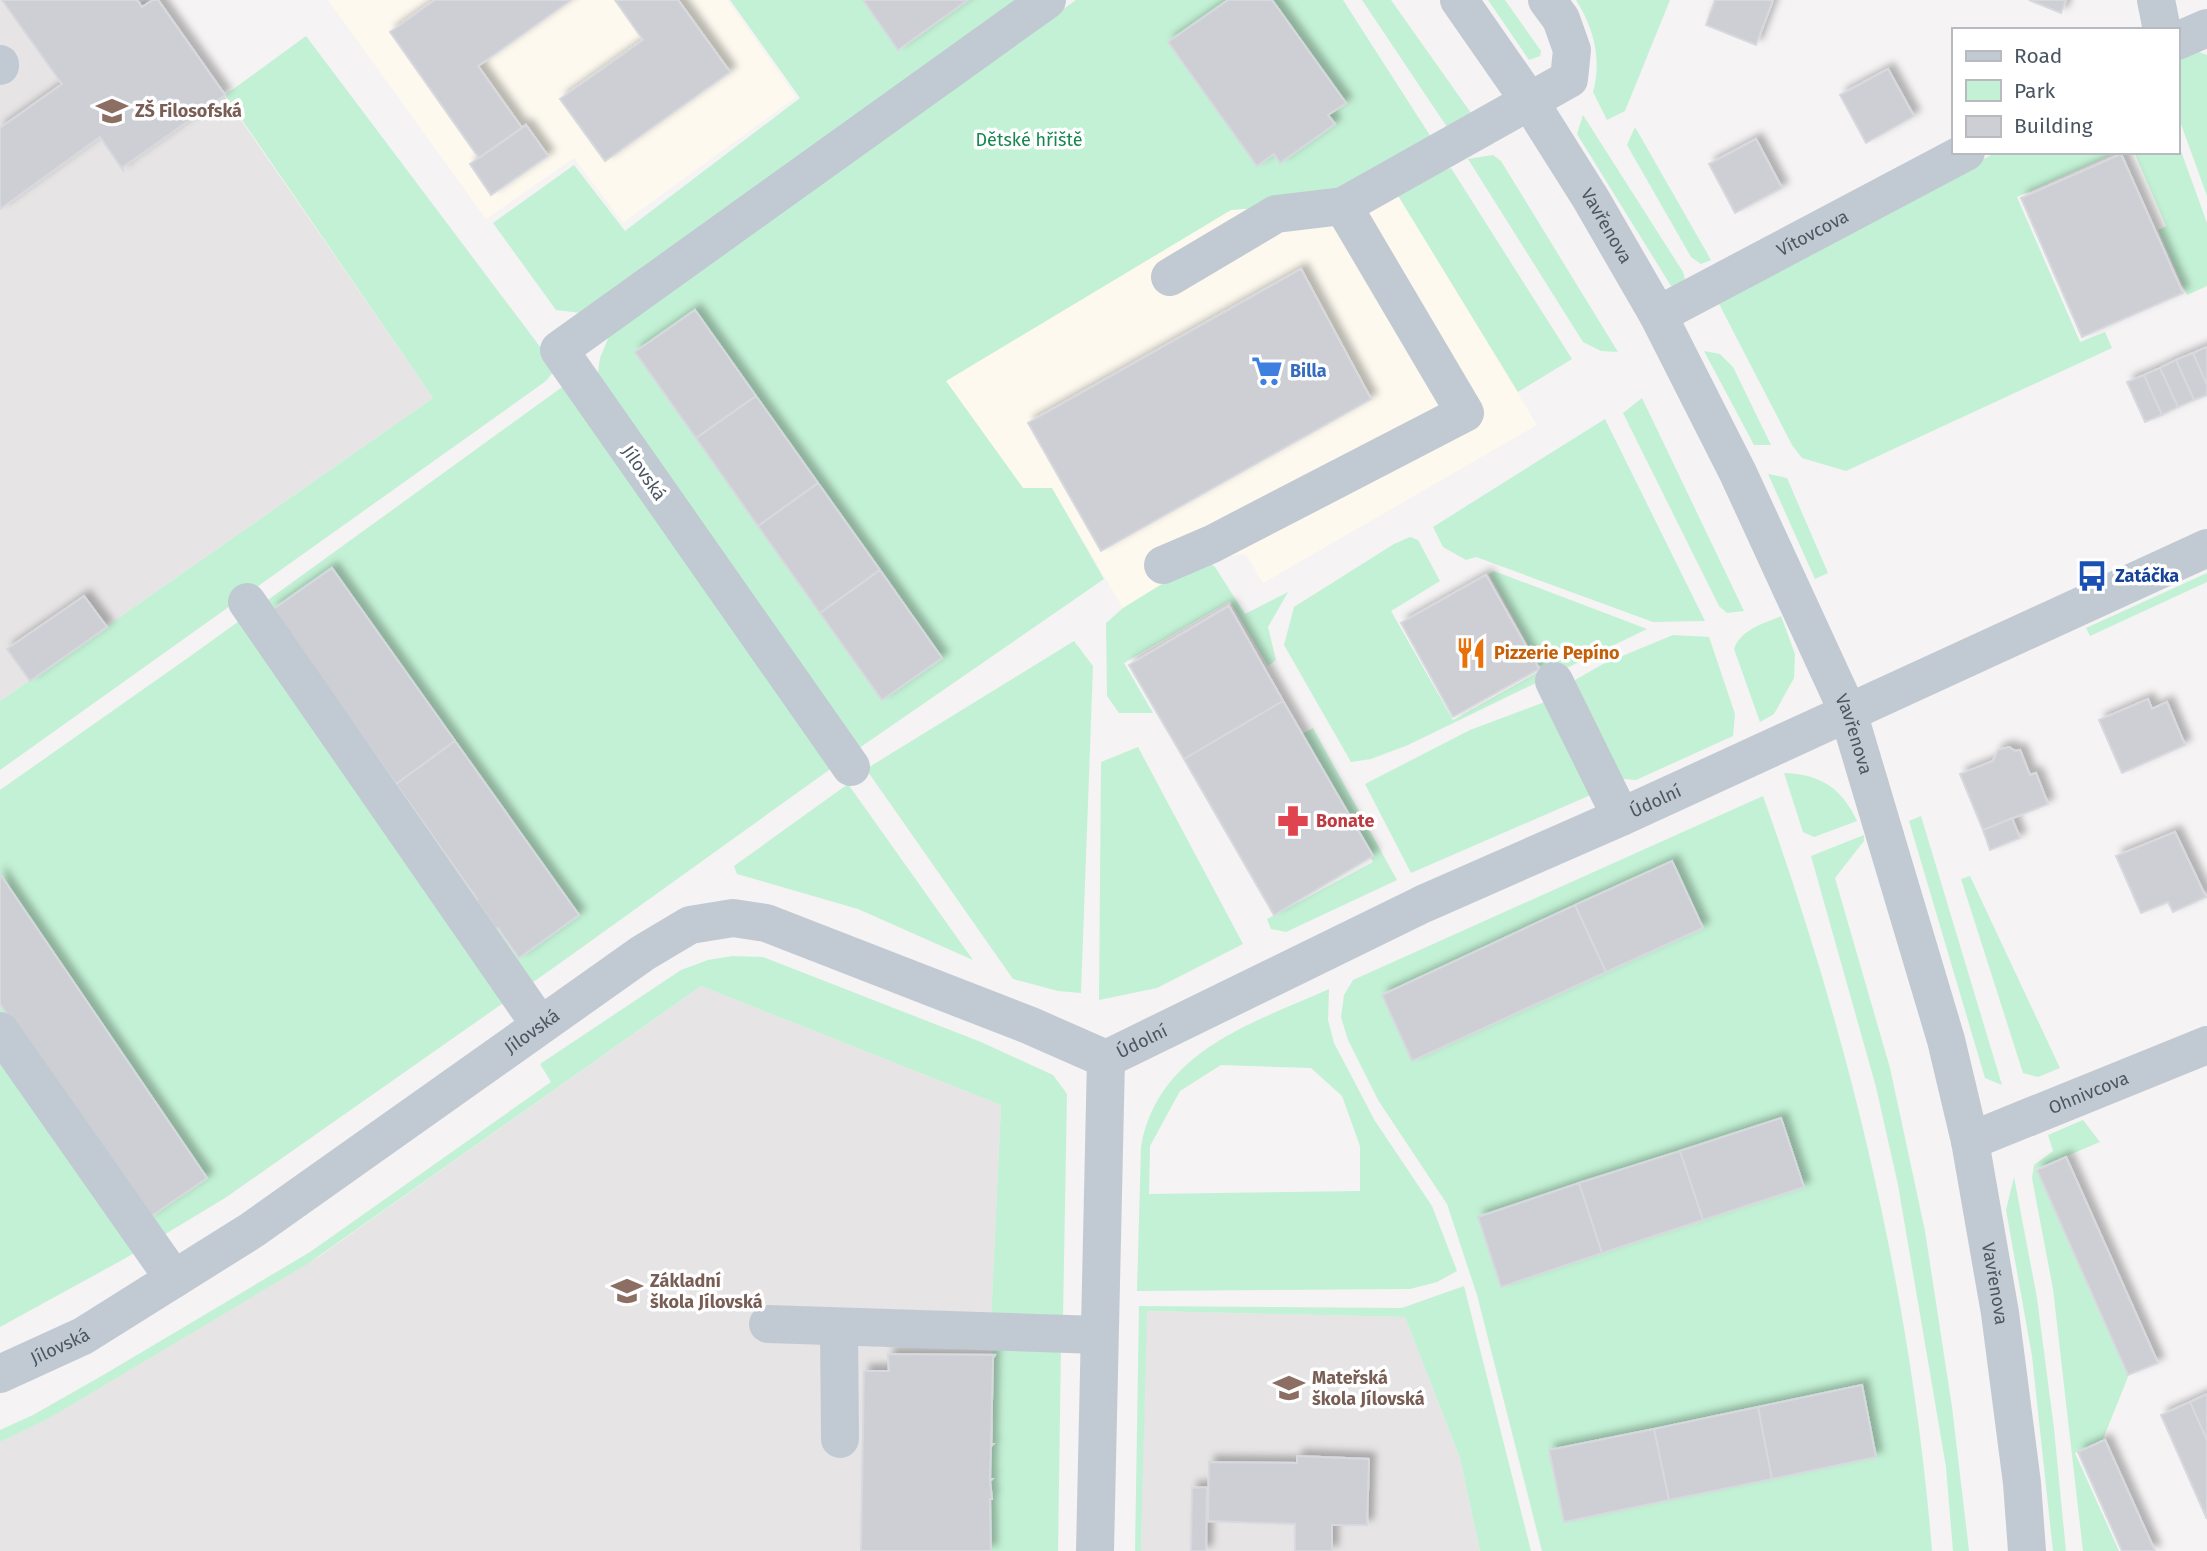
<svg xmlns="http://www.w3.org/2000/svg" width="2207" height="1551" font-family="'Fira Sans',sans-serif">
  <style>
    .commercial { fill: #fdf9ef }
    .education { fill: #e6e4e5 }
    .green { fill: #c3f1d5; fill-rule: evenodd }
    .building { fill: #cdcfd5; stroke: #d7d9de; stroke-width: 2; filter: url(#shadow) }
    .lines { fill: none; stroke-linecap: round; stroke-linejoin: round }
    .minor { stroke: #c1cad2; stroke-width: 38 }
    .labels { text-anchor: middle; dominant-baseline: central; stroke-width: 7; stroke-linejoin: round; paint-order: stroke }
    .education-label { font-size: 18px; font-weight: bold; fill: #785e54; stroke: #fff; text-anchor: start }
    .park-label { font-size: 18px; fill: #17864f; stroke: #fff }
    .street-label { font-size: 18px; fill: #4a5661; stroke: #fff }
    .shop-label { font-size: 18px; font-weight: bold; fill: #366cbe; stroke: #fff; text-anchor: start }
    .transit-label { font-size: 18px; font-weight: bold; fill: #164399; stroke: #fff; text-anchor: start }
    .food-label { font-size: 18px; font-weight: bold; fill: #c56008; stroke: #fff; text-anchor: start }
    .health-label { font-size: 18px; font-weight: bold; fill: #be3a42; stroke: #fff; text-anchor: start }
  </style>
  <defs>
    <filter id="shadow"><feDropShadow dx="6" dy="-6" stdDeviation="3.5" flood-color="#0004"/></filter>
  </defs>
  <rect width="100%" height="100%" fill="#f5f3f3"/>
  <!-- commercial -->
  <path class="commercial" d="M 328,0 L 727,0 L 796,97 L 623,223 L 574,158 L 486,219 Z
    M 1397,194 L 1537,425 L 1263,583 L 1246,554 L 1205,558 L 1123,608 L 1052,488 L 1023,488 L 946,381 L 1231,210 Z"/>
  <!-- education -->
  <path class="education" d="M 0,0 L 130,0 L 135,6 L 145,0 L 158,0 L 433,398 L 0,701 Z
    M 701,986 L 1001,1105 L 991,1320 L 992,1355 L 995,1355 L 990,1479 L 992,1479 L 991,1551 L 0,1551 L 0,1442 L 48,1419 L 320,1256 Z
    M 1146,1311 L 1405,1317 L 1460,1458 L 1480,1551 L 1141,1551 Z"/>
  <!-- green -->
  <path class="green" d="M 730,0 L 863,0 L 899,50 L 968,0 L 1024,0 L 589,314 L 556,310 L 493,223 L 574,165 L 625,231 L 800,98 Z
    M 1076,0 L 1228,0 L 1168,43 L 1257,166 L 1274,154 L 1280,163 L 1334,124 L 1328,115 L 1345,103 L 1272,0 L 1343,0 L 1431,137 L 1313,204 L 1231,210 L 946,381 L 1023,488 L 1052,488 L 1104,579 L 852,753 L 596,387 L 600,358 L 610,334 ZM 695,310 L 942,657 L 942,658 L 820,613 L 635,352 Z
    M 1362,0 L 1391,0 L 1471,113 L 1447,127 Z
    M 1488,0 L 1505,0 L 1541,51 L 1540,56 L 1529,60 Z
    M 1576,0 L 1670,0 L 1625,111 L 1607,120 L 1593,92 C 1602,60 1594,28 1576,0 Z
    M 306,36 L 550,360 L 554,371 L 546,381 L 0,770 L 0,701 L 433,398 L 225,95 Z
    M 2199,52 L 2207,55 L 2207,196 L 2177,113 L 2177,61 Z
    M 1583,115 L 1683,272 L 1685,279 L 1678,287 L 1671,286 L 1577,134 Z
    M 1635,127 L 1711,260 L 1701,264 L 1691,257 L 1627,145 Z
    M 2177,140 L 2207,223 L 2207,286 L 2187,295 L 2158,230 L 2166,226 L 2134,152 L 2177,152 Z
    M 1997,152 L 2118,152 L 2017,197 L 2080,342 L 2105,332 L 2112,348 L 1846,471 L 1802,458 L 1792,445 L 1716,298 Z
    M 1493,155 L 1501,161 L 1618,352 L 1601,351 L 1583,342 L 1468,159 Z
    M 1451,168 L 1572,359 L 1518,392 L 1397,194 L 1424,178 Z
    M 1704,351 L 1720,354 L 1733,367 L 1771,445 L 1754,445 Z
    M 565,385 L 836,765 L 556,966 L 225,1198 L 124,1259 L 0,1327 L 0,1004 L 146,1219 L 0,874 L 0,790 L 192,655 ZM 332,568 L 579,915 L 520,957 L 498,928 L 496,929 L 477,899 L 272,610 Z
    M 1642,398 L 1744,611 L 1727,613 L 1719,606 L 1623,413 Z
    M 1605,419 L 1705,621 L 1653,622 L 1476,557 L 1466,560 L 1443,547 L 1433,527 Z
    M 1768,474 L 1787,478 L 1828,573 L 1815,579 Z
    M 1410,537 L 1418,540 L 1440,581 L 1391,611 L 1453,720 L 1542,670 L 1489,574 L 1494,571 L 1647,629 L 1408,745 L 1371,759 L 1351,762 L 1284,645 L 1294,607 L 1394,544 Z
    M 1204,558 L 1215,567 L 1245,614 L 1288,592 L 1268,627 L 1276,660 L 1268,666 L 1230,601 L 1124,663 L 1153,713 L 1119,713 L 1107,696 L 1106,623 L 1123,608 Z
    M 2207,573 L 2207,582 L 2090,636 L 2086,628 Z
    M 1781,616 L 1795,654 L 1794,678 L 1774,714 L 1760,722 L 1734,649 C 1741,629 1763,624 1781,616 Z
    M 1673,635 L 1709,637 L 1735,714 L 1733,736 L 1636,780 L 1611,778 L 1575,680 L 1603,664 Z
    M 1074,641 L 1093,666 L 1081,993 L 1058,991 L 1013,979 L 866,769 Z
    M 1553,699 L 1593,794 L 1411,873 L 1365,784 L 1470,730 Z
    M 1313,728 L 1397,880 L 1286,932 L 1271,929 L 1267,919 L 1373,862 L 1300,735 Z
    M 1138,747 L 1243,944 L 1157,988 L 1099,1000 L 1101,762 Z
    M 1784,773 C 1820,774 1842,788 1857,821 L 1814,837 L 1803,832 Z
    M 848,784 L 973,960 L 858,909 L 737,874 L 734,866 Z
    M 1763,796 C 1850,1039 1911,1293 1932,1551 L 1542,1551 L 1477,1295 L 1447,1204 L 1378,1100 L 1348,1040 L 1341,1017 L 1344,995 L 1353,980 ZM 1672,861 L 1703,927 L 1412,1060 L 1382,994 ZM 1781,1118 L 1803,1188 L 1500,1286 L 1479,1217 ZM 1862,1385 L 1876,1457 L 1565,1522 L 1549,1450 Z
    M 1921,816 L 2002,1085 L 1985,1078 L 1909,821 Z
    M 1864,835 L 1864,841 L 1835,878 L 1890,1068 L 1925,1231 L 1952,1407 L 1969,1551 L 1953,1551 L 1946,1467 L 1898,1185 L 1876,1087 L 1811,856 Z
    M 1970,876 L 2060,1068 L 2038,1077 L 2023,1073 L 1961,879 Z
    M 733,956 L 763,957 L 981,1042 L 1053,1075 L 1067,1094 L 1063,1316 L 991,1320 L 1001,1105 L 701,986 L 309,1263 L 48,1419 L 0,1442 L 0,1430 L 33,1415 L 105,1374 L 310,1252 L 551,1082 L 540,1064 L 681,970 L 708,960 Z
    M 1329,989 L 1328,1020 L 1334,1043 L 1375,1121 L 1432,1206 L 1457,1271 L 1437,1282 L 1410,1289 L 1137,1291 L 1141,1147 C 1158,1051 1251,1024 1329,989 ZM 1221,1065 L 1311,1068 L 1342,1096 L 1360,1146 L 1360,1191 L 1149,1194 L 1150,1146 L 1180,1091 Z
    M 2083,1120 L 2100,1142 L 2036,1169 L 2128,1377 L 2103,1439 L 2075,1453 L 2119,1551 L 2083,1551 L 2053,1289 L 2032,1178 L 2034,1165 L 2053,1151 L 2048,1135 Z
    M 2014,1177 L 2037,1298 L 2054,1429 L 2066,1551 L 2053,1551 L 2032,1356 L 2006,1210 Z
    M 1464,1286 L 1531,1551 L 1480,1551 L 1460,1458 L 1405,1317 L 1147,1311 L 1141,1551 L 1135,1551 L 1139,1306 L 1402,1308 Z
    M 992,1346 L 1061,1346 L 1058,1551 L 991,1551 L 990,1515 L 992,1480 L 990,1479 L 991,1446 L 993,1444 L 993,1358 L 994,1356 L 992,1356 Z"/>
  <!-- building -->
  <path class="building" d="M 2,0 L 137,0 L 142,7 L 153,0 L 158,0 L 225,95 L 123,167 L 123,170 L 100,137 L 0,209 L 0,128 L 62,84 Z
    M 435,0 L 571,0 L 478,66 L 522,128 L 479,158 L 390,32 Z
    M 615,0 L 678,0 L 730,72 L 605,161 L 560,99 L 643,40 Z
    M 863,0 L 968,0 L 898,50 Z
    M 1228,0 L 1272,0 L 1346,103 L 1328,115 L 1335,124 L 1280,163 L 1274,154 L 1257,166 L 1168,42 Z
    M 1715,0 L 1773,0 L 1756,45 L 1706,25 Z
    M 2029,0 L 2066,0 L 2061,13 Z
    M 1888,69 L 1914,116 L 1866,143 L 1840,95 Z
    M 526,125 L 548,156 L 491,195 L 470,164 Z
    M 1756,139 L 1782,188 L 1735,213 L 1709,164 Z
    M 2121,154 L 2183,293 L 2082,337 L 2021,198 Z
    M 1301,269 L 1371,399 L 1101,551 L 1028,423 Z
    M 695,310 L 756,396 L 696,438 L 635,352 Z
    M 2207,347 L 2207,385 L 2193,353 Z
    M 2193,353 L 2207,385 L 2207,395 L 2194,400 L 2176,360 Z
    M 2176,360 L 2194,400 L 2178,407 L 2160,368 Z
    M 2160,368 L 2178,407 L 2162,415 L 2144,375 Z
    M 2144,375 L 2162,415 L 2145,422 L 2127,382 Z
    M 756,396 L 818,483 L 758,526 L 696,438 Z
    M 818,483 L 880,570 L 820,613 L 758,526 Z
    M 332,568 L 455,741 L 396,784 L 272,610 Z
    M 880,570 L 942,658 L 882,700 L 820,613 Z
    M 1486,575 L 1539,669 L 1453,717 L 1401,623 Z
    M 84,596 L 107,627 L 30,681 L 7,649 Z
    M 1229,606 L 1283,701 L 1184,759 L 1129,665 Z
    M 2148,699 L 2152,709 L 2167,702 L 2185,745 L 2122,773 L 2099,720 Z
    M 1283,701 L 1373,856 L 1274,915 L 1184,759 Z
    M 455,741 L 579,915 L 519,958 L 498,928 L 496,929 L 476,900 L 477,899 L 396,784 Z
    M 2009,747 L 2015,751 L 2020,750 L 2030,775 L 2036,773 L 2048,804 L 1983,830 L 1960,774 L 1993,761 L 1998,750 Z
    M 2012,818 L 2020,838 L 1990,850 L 1983,830 Z
    M 2175,832 L 2206,897 L 2173,912 L 2168,902 L 2141,913 L 2116,856 Z
    M 1672,861 L 1703,928 L 1606,972 L 1575,905 Z
    M 0,874 L 207,1178 L 147,1219 L 0,1004 Z
    M 1575,905 L 1606,972 L 1412,1061 L 1382,995 Z
    M 1781,1118 L 1804,1187 L 1703,1220 L 1680,1151 Z
    M 1680,1151 L 1703,1220 L 1602,1253 L 1579,1183 Z
    M 2066,1157 L 2158,1363 L 2128,1375 L 2037,1170 Z
    M 1579,1183 L 1602,1253 L 1501,1287 L 1478,1217 Z
    M 888,1354 L 995,1355 L 993,1358 L 991,1444 L 993,1444 L 991,1446 L 990,1479 L 992,1479 L 990,1481 L 992,1499 L 990,1499 L 991,1551 L 861,1551 L 864,1371 L 889,1371 Z
    M 1862,1385 L 1876,1457 L 1772,1479 L 1758,1407 Z
    M 2207,1394 L 2207,1440 L 2190,1402 Z
    M 2190,1402 L 2207,1440 L 2207,1519 L 2161,1415 Z
    M 1758,1407 L 1772,1479 L 1669,1500 L 1654,1429 Z
    M 1654,1429 L 1669,1500 L 1564,1522 L 1549,1450 Z
    M 2105,1440 L 2155,1551 L 2122,1551 L 2078,1452 Z
    M 1297,1456 L 1369,1459 L 1367,1525 L 1332,1525 L 1332,1551 L 1295,1551 L 1295,1524 L 1208,1521 L 1209,1462 L 1297,1463 Z
    M 1207,1487 L 1206,1551 L 1191,1551 L 1192,1488 Z"/>
  <g class="lines">
    <!-- minor -->
    <g class="minor">
      <path id="s1" d="M 1459,0 L 1530,102 L 1591,199 L 1658,315 L 1738,473 L 1848,712 L 1946,1040 L 1970,1141 L 2000,1313 L 2022,1483 L 2027,1551"/>
      <path d="M 2156,0 L 2162,30"/>
      <path d="M 2177,41 L 2207,28"/>
      <path d="M 0,64 L 0,66"/>
      <path d="M 1170,277 L 1276,214 L 1343,206 L 1569,79 L 1572,50 L 1561,19 L 1547,0"/>
      <path id="s2" d="M 1658,315 L 1966,152"/>
      <path d="M 1163,565 L 1212,544 L 1465,413 L 1343,206"/>
      <path d="M 247,602 L 540,1025"/>
      <path d="M 1554,681 L 1621,817"/>
      <path d="M 851,767 L 559,350 L 1047,0"/>
      <path d="M 0,1031 L 174,1279"/>
      <path id="s3" d="M 1106,1059 L 1423,904 L 1621,817 L 2207,548"/>
      <path id="s4" d="M 1970,1141 L 2207,1045"/>
      <path d="M 768,1324 L 1099,1335"/>
      <path d="M 839,1327 L 840,1439"/>
      <path id="s5" d="M 0,1374 L 83,1336 L 252,1230 L 643,953 L 690,925 L 733,918 L 766,923 L 1031,1026 L 1106,1059"/>
      <path d="M 1095,1551 L 1106,1059"/>
    </g>
  </g>
  <!-- icons -->
  <defs>
    <symbol id="school-bare" viewBox="-9 -9 18 18"><path d="M0-5L7-2L0 1L-7-2ZM-4 1L0 2.5L4 1V4Q0 6-4 4Z" fill="#8d6e63" stroke="#fff" stroke-width="2.5" paint-order="stroke"/></symbol>
    <symbol id="supermarket-bare" viewBox="-9 -9 18 18"><path d="M-6-5.5h2.5l.6 2H6L4.5 2H-2.5L-4.4-4H-6ZM-1.5 3.2a1.3 1.3 0 1 0 .1 0ZM3 3.2a1.3 1.3 0 1 0 .1 0Z" fill="#3f7fe0" stroke="#fff" stroke-width="2.5" paint-order="stroke"/></symbol>
    <symbol id="bus-bare" viewBox="-9 -9 18 18"><path d="M-5-6H5V4H4V6H2V4H-2V6H-4V4H-5ZM-3.5-4V0h7V-4ZM-3.5 1.2v1.5H-2V1.2ZM2 1.2v1.5H3.5V1.2Z" fill="#1a4fb4" stroke="#fff" stroke-width="2.5" paint-order="stroke"/></symbol>
    <symbol id="restaurant-bare" viewBox="-9 -9 18 18"><path d="M-5-6h1v4h1v-4h1v4h1v-4h1v5L-1.5 .5V6h-2V.5L-5-1ZM5-6V6H3V1.5H1.5Q1.5-4 5-6Z" fill="#e8710a" stroke="#fff" stroke-width="2.5" paint-order="stroke"/></symbol>
    <symbol id="pharmacy-bare" viewBox="-9 -9 18 18"><path d="M-2-6h4v4h4v4h-4v4h-4v-4h-4v-4h4Z" fill="#e0444e" stroke="#fff" stroke-width="2.5" paint-order="stroke"/></symbol>
  </defs>
  <g fill-rule="evenodd">
    <use href="#school-bare" x="90" y="89" width="44" height="44"/>
    <use href="#supermarket-bare" x="1245" y="349" width="44" height="44"/>
    <use href="#bus-bare" x="2070" y="554" width="44" height="44"/>
    <use href="#restaurant-bare" x="1449" y="631" width="44" height="44"/>
    <use href="#pharmacy-bare" x="1271" y="799" width="44" height="44"/>
    <use href="#school-bare" x="605" y="1269" width="44" height="44"/>
    <use href="#school-bare" x="1267" y="1366" width="44" height="44"/>
  </g>
  <g class="labels">
    <!-- education labels -->
    <g class="education-label">
      <text x="135" y="111">ZŠ Filosofská</text>
      <text x="650" y="1281">Základní<tspan x="650" dy="21">škola Jílovská</tspan></text>
      <text x="1312" y="1378">Mateřská<tspan x="1312" dy="21">škola Jílovská</tspan></text>
    </g>
    <!-- park labels -->
    <g class="park-label">
      <text x="1029" y="140">Dětské hřiště</text>
    </g>
    <!-- street labels -->
    <g class="street-label">
      <text stroke="none"><textPath href="#s1" startOffset="270">Vavřenova</textPath></text>
      <text stroke="none"><textPath href="#s2" startOffset="175">Vítovcova</textPath></text>
      <text transform="translate(644 473) rotate(55)">Jílovská</text>
      <text stroke="none"><textPath href="#s1" startOffset="836">Vavřenova</textPath></text>
      <text stroke="none"><textPath href="#s3" startOffset="607">Údolní</textPath></text>
      <text stroke="none"><textPath href="#s5" startOffset="634">Jílovská</textPath></text>
      <text stroke="none"><textPath href="#s3" startOffset="40">Údolní</textPath></text>
      <text stroke="none"><textPath href="#s4" startOffset="128">Ohnivcova</textPath></text>
      <text stroke="none"><textPath href="#s1" startOffset="1404">Vavřenova</textPath></text>
      <text stroke="none"><textPath href="#s5" startOffset="66">Jílovská</textPath></text>
    </g>
    <!-- shop labels -->
    <g class="shop-label">
      <text x="1290" y="371">Billa</text>
    </g>
    <!-- transit labels -->
    <g class="transit-label">
      <text x="2115" y="576">Zatáčka</text>
    </g>
    <!-- food labels -->
    <g class="food-label">
      <text x="1494" y="653">Pizzerie Pepíno</text>
    </g>
    <!-- health labels -->
    <g class="health-label">
      <text x="1316" y="821">Bonate</text>
    </g>
  </g>
  <!-- legend -->
  <rect x="1952" y="28" width="228" height="126" fill="#ffffff" stroke="#b7bbc0" stroke-width="2"/>
  <rect x="1966" y="51" width="35" height="10" fill="#c1cad2" stroke="#b7bbc0" stroke-width="2"/>
  <text x="2014" y="63" font-size="21" fill="#4a5661">Road</text>
  <rect x="1966" y="80" width="35" height="21" fill="#c3f1d5" stroke="#b7bbc0" stroke-width="2"/>
  <text x="2014" y="98" font-size="21" fill="#4a5661">Park</text>
  <rect x="1966" y="116" width="35" height="21" fill="#cdcfd5" stroke="#b7bbc0" stroke-width="2"/>
  <text x="2014" y="133" font-size="21" fill="#4a5661">Building</text>
</svg>
